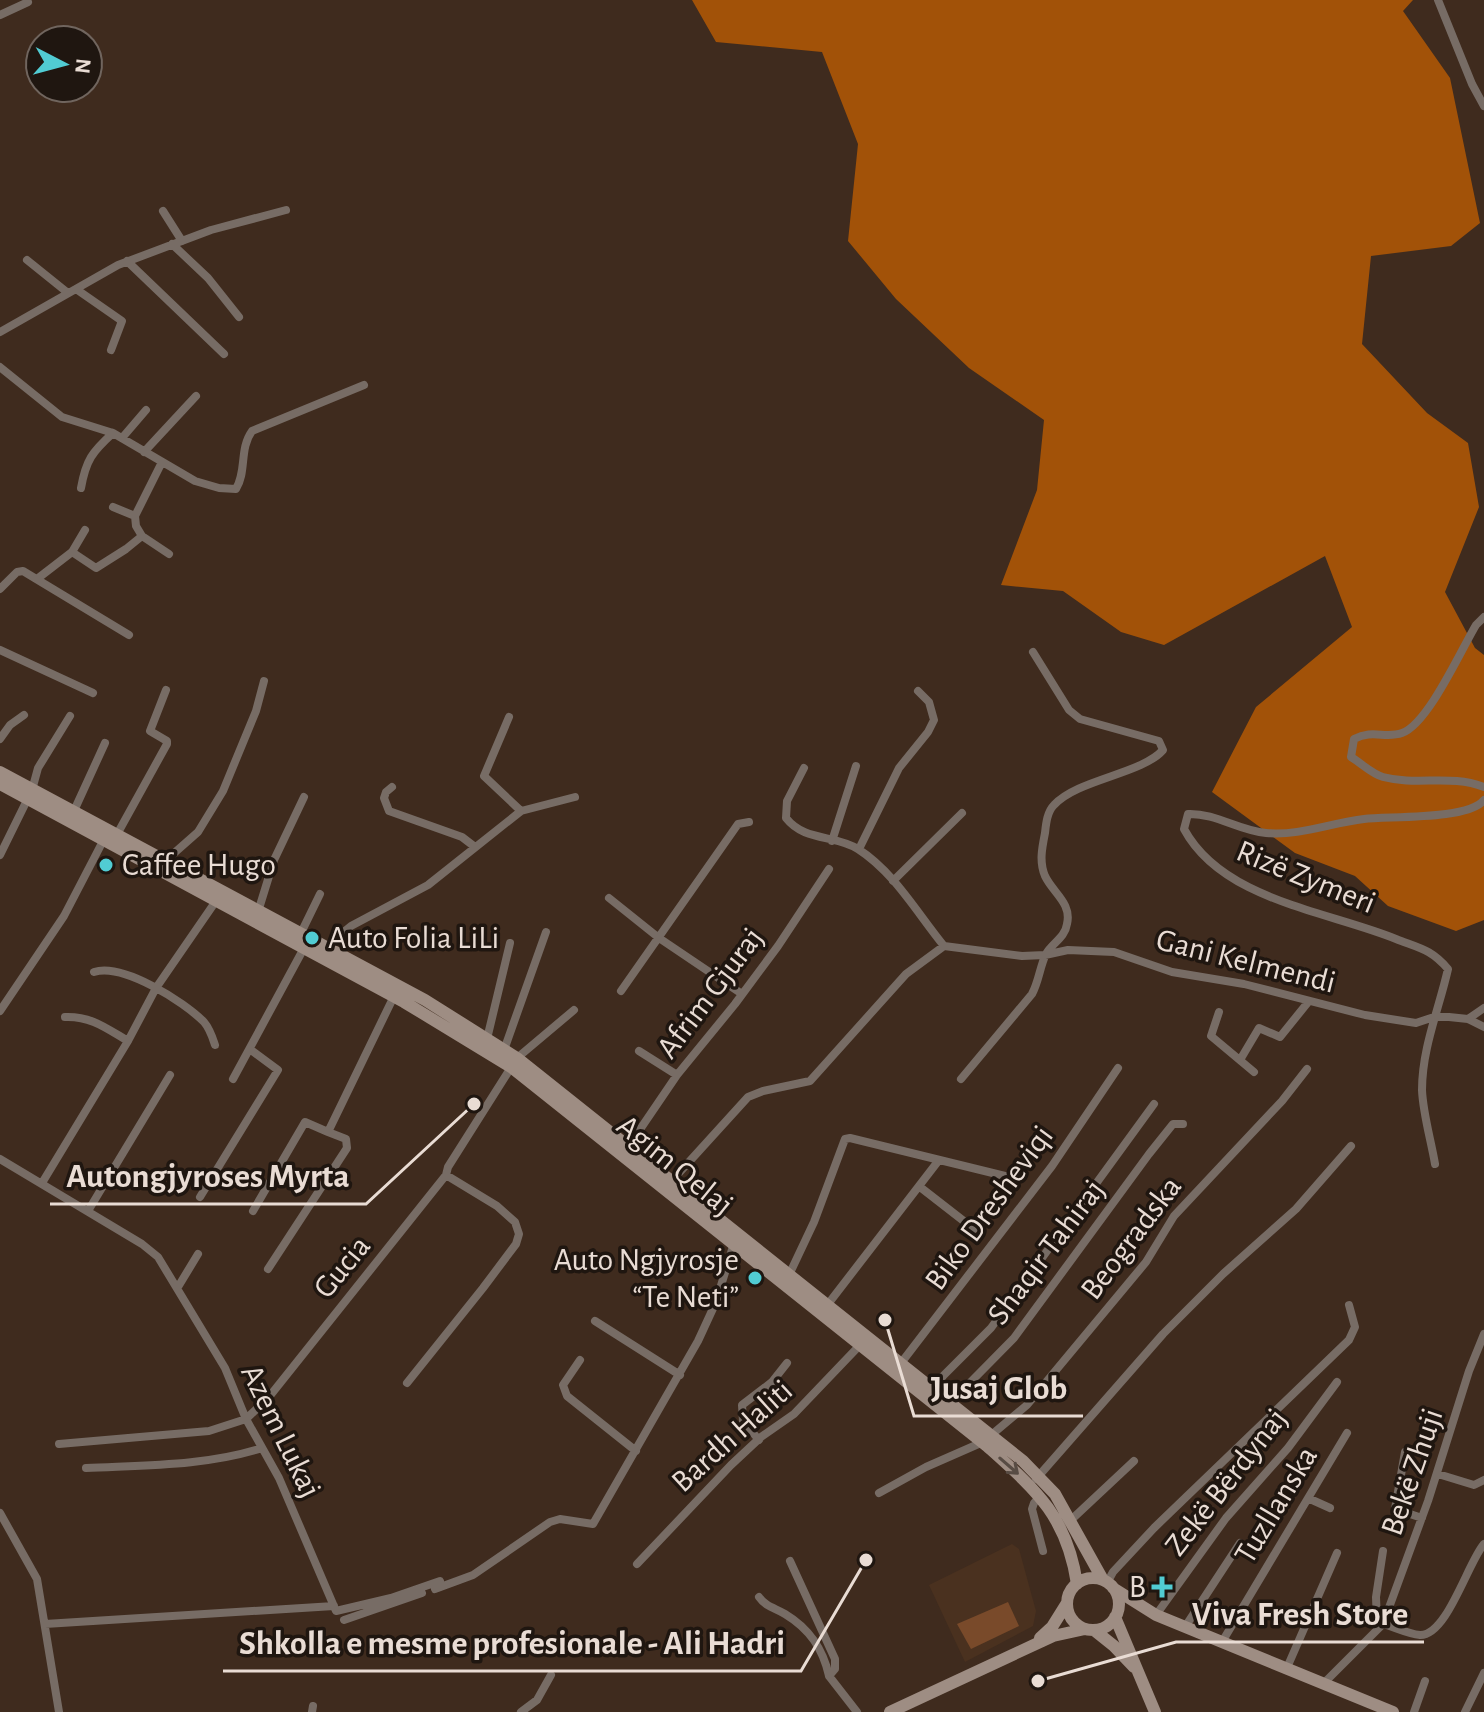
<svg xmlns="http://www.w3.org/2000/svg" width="1484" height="1712" font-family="'Alegreya Sans',sans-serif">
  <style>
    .built { fill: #4a311f }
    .green { fill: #794a2a }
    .forest { fill: #a25208 }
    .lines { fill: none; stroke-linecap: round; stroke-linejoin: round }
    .street { stroke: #776c65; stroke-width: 8 }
    .secondary { stroke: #9e8d83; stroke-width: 12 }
    .oneway { stroke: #584c44 }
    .poi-dot { fill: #51ccd3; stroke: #1f1610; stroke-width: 3 }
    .labels { text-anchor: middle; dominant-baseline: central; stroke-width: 7; stroke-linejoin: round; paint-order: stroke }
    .poi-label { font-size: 32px; fill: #e9dcd4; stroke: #1f1610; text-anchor: start }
    .street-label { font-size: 32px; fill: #e9dcd4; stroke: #1f1610 }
    .leader { fill: none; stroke: #e9dcd4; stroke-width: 3 }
    .callout-dot { fill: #e9dcd4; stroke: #1f1610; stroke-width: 3 }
    .callout-label { font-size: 34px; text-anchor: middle; font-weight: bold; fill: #e9dcd4; stroke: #1f1610; stroke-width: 7; stroke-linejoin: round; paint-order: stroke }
  </style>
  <rect width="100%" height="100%" fill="#3f2b1e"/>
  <!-- built -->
  <path class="built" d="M 1012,1544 L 1019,1549 L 1036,1611 L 1033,1626 L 965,1662 L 929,1585 Z"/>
  <!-- green -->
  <path class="green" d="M 1008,1602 L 1019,1626 L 971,1649 L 957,1624 Z"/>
  <!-- forest -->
  <path class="forest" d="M 692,0 L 1413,0 L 1403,11 L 1450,78 L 1480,223 L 1451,246 L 1371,256 L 1362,344 L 1427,413 L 1468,443 L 1479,507 L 1445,592 L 1475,648 L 1484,655 L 1484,920 L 1456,931 L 1388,906 L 1355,876 L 1295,853 L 1212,792 L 1256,707 L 1352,627 L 1325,556 L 1164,645 L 1121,632 L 1063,591 L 1001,585 L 1037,490 L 1044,420 L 969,368 L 896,299 L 848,241 L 858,144 L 822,52 L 716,42 Z"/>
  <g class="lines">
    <!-- street -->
    <path class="street" d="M 1438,0 L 1472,84 L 1484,106
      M 0,15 L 28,2
      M 163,211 L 182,241
      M 172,244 L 208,278 L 239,317
      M 27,260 L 68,293
      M 127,261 L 224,354
      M 76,289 L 122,321 L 111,350
      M 0,332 L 118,265 L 211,230 L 286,210
      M 0,367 L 62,417 L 113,433 L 195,481 L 219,488 L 236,489 C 247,471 239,449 252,431 L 364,385
      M 122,438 L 146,410
      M 144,452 L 196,396
      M 81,488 C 86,460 92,452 113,433
      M 113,507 L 135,516
      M 135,516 L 162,462
      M 142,536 L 169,554
      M 72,552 L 96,568 L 126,549 L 142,536 L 136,526 L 135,516
      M 37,579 L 72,552 L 85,530
      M 0,589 L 17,572 L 23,571 L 129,635
      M 1484,617 L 1476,625 C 1461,650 1428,724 1402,733 C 1385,739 1373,729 1354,739 L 1351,757 C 1361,763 1372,774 1383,777 C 1417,786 1451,774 1484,787
      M 0,650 L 93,693
      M 509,717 L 484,776 L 521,811
      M 0,739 L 10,725 L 24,715
      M 804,768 L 787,801 L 786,818 C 805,842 834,834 858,849 C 894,872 917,913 944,946
      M 392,787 L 386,792 L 384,798 L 389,811 L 462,837 L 475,847
      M 73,813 L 105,743
      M 115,838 L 167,744 L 167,741 L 150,731 L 166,690
      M 832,841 L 856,766
      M 859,849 L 899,768 L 928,732 L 934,720 L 929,702 L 918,691
      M 0,855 L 32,790 L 38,768 L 70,716
      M 164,862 L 198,832 L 223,791 L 256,711 L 264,681
      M 893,881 L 962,813
      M 609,898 L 659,938 L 742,994
      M 257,915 L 274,860 L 304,797
      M 300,935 L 320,894
      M 328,950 L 335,939 L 351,926 L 428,885 L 521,811 L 575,797
      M 94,972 C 123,963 183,1001 204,1022 C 210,1029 212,1036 215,1045
      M 621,991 L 738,824 L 749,822
      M 0,1011 L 64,916 L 103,841
      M 1219,1012 L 1211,1036 L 1254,1072
      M 65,1017 C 91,1016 106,1028 128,1041
      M 1468,1019 L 1484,1008
      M 486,1043 L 510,943
      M 504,1050 L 546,932
      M 639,1051 L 677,1075
      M 1240,1060 L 1259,1028 L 1280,1037 L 1309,1001
      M 233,1079 L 304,948
      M 961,1079 L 1032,994 C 1039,981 1040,966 1046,954 C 1052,943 1065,938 1067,924 C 1072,903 1053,893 1045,876 C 1039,862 1042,848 1045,833 C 1046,824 1047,812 1054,805 C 1078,779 1142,774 1163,750 L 1159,741 L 1080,719 L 1069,710 L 1033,652
      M 626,1150 L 677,1075 L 735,1004 L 778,946 L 829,869
      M 0,1159 L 142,1244 L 158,1257 L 225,1368 L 246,1419 L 279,1478 L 336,1611 L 391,1598 L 440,1581
      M 1435,1164 C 1431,1140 1423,1114 1422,1090 C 1422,1048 1439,1009 1448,969 C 1431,949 1419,948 1396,939 C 1327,911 1222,900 1184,829 L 1188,814 C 1216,813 1239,831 1266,833 C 1300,836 1330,823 1364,819 C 1390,816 1468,820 1484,800
      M 42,1183 L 128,1041 L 156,988 L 218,898
      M 668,1185 L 748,1097 L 763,1091 L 810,1081 L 906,974 L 944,946 L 1022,956 L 1045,955 L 1068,950 L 1114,952 L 1172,972 L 1244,984 L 1365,1015 L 1416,1023 L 1434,1017 L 1449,1017 L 1468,1019 L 1484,1027
      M 920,1187 L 974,1229
      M 200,1197 L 278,1070 L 251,1050
      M 88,1211 L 170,1075
      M 253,1211 L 305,1122 L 328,1132
      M 268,1269 L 347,1148 L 346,1139 L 328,1132 L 396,992
      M 789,1275 L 814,1222 L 845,1139 L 850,1138 L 1005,1176
      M 178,1287 L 198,1254
      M 825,1308 L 939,1160
      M 595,1321 L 680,1375
      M 580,1360 L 563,1385 L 567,1396 L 636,1451
      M 898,1367 L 1052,1166 L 1118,1068
      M 407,1383 L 483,1288 L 516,1244 L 519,1234 L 515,1222 L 497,1206 L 446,1175
      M 930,1393 L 943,1376 L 991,1328 L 1154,1104
      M 948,1405 L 1014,1338 L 1149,1154 L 1173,1124 L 1183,1124
      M 759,1440 L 743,1421 L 742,1405 L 772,1382 L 787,1363
      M 59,1444 L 209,1431 L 246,1419 L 269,1397 L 446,1175 L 448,1167 L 517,1058 L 574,1010
      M 1405,1452 L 1395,1509 L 1422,1518
      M 86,1468 C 145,1465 206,1466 262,1448
      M 1438,1474 L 1474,1485 L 1484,1480
      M 1036,1479 L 1163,1334 L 1223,1274 L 1296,1209 L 1351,1146
      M 879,1493 L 926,1467 L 983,1442 L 1027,1405 L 1146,1262 L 1174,1216 L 1282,1101 L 1307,1069
      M 1040,1496 L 1034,1503 L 1032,1509 L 1043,1551
      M 1310,1499 L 1330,1508
      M 0,1513 L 37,1579 L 59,1712
      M 1071,1520 L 1134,1461
      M 1383,1551 L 1376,1597 L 1377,1622 L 1383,1624 L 1428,1501 L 1469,1371 L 1484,1334
      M 790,1561 L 835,1659 L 835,1669 L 829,1676 L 857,1712
      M 637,1564 L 731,1465 L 761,1437 L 794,1414 L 860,1345
      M 1107,1583 L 1113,1572 L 1154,1528 L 1349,1340 L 1355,1327 L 1349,1305
      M 435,1589 L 473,1575 L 550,1522 L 560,1519 L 593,1524 L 698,1341 L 716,1302 L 734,1243
      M 759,1597 C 766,1607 775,1608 785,1614 C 810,1629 823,1649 829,1676
      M 1156,1615 L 1226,1518 L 1288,1448 L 1337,1382
      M 344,1620 L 422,1593
      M 45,1624 L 334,1606
      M 1185,1627 L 1240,1543
      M 1222,1642 L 1347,1433
      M 1286,1670 L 1337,1553
      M 1323,1684 L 1383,1624 C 1394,1627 1408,1634 1420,1635 C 1447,1636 1468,1562 1484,1544
      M 312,1712 L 313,1706
      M 521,1712 L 537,1700 L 551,1675
      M 1414,1712 L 1425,1681
      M 1465,1712 L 1484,1673"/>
    <!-- secondary -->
    <path class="secondary" d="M 0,772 L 425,1000 L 517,1058 L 1023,1461 L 1055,1494 L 1103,1580
      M 0,784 L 404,1002 L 511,1067 L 987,1446 C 1036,1490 1067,1516 1077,1584
      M1067 1604a26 26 0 1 1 52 0a26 26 0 1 1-52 0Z
      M 1113,1588 L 1156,1615 L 1393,1712
      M 1115,1617 L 1155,1712
      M 1094,1630 L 1114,1646 L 1134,1667
      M 1040,1638 L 1052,1627 L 1067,1603
      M 890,1712 L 1053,1636 L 1085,1629"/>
  </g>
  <!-- one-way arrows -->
  <defs><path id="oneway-shaft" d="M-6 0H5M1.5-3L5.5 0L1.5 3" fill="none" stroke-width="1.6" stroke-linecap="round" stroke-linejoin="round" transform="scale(2)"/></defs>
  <use class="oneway" href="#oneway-shaft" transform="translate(1009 1466) rotate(41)"/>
  <!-- markers -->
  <g class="poi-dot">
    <circle cx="106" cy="865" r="8"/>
    <circle cx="312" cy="938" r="8"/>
    <circle cx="755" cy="1278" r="8"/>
    <path d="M1158 1575h8v8h8v8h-8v8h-8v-8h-8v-8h8z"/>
  </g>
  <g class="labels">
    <!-- poi labels -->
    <g class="poi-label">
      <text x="122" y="865">Caffee Hugo</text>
      <text x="328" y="938">Auto Folia LiLi</text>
      <text x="739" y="1260" text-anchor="end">Auto Ngjyrosje<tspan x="739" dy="37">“Te Neti”</tspan></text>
      <text x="1146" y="1587" text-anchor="end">B</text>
    </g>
    <!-- street labels -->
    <g class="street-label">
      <text transform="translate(1306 877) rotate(22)">Rizë Zymeri</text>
      <text transform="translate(1246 961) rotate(14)">Gani Kelmendi</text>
      <text transform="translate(710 993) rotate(-53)">Afrim Gjuraj</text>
      <text transform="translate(675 1165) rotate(39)">Agim Qelaj</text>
      <text transform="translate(989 1208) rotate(-54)">Biko Dresheviqi</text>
      <text transform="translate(1131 1238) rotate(-53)">Beogradska</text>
      <text transform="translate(1046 1252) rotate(-53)">Shaqir Tahiraj</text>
      <text transform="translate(342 1267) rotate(-51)">Gucia</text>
      <text transform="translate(281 1431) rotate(64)">Azem Lukaj</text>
      <text transform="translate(732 1436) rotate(-42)">Bardh Haliti</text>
      <text transform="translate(1412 1472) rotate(-71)">Bekë Zhuji</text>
      <text transform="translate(1226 1482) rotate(-52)">Zekë Bërdynaj</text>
      <text transform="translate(1276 1505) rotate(-59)">Tuzllanska</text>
    </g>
  </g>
  <!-- callouts -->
  <path class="leader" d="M474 1104L366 1204H50M885 1320L914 1416H1083M1038 1681L1176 1642H1424M866 1560L801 1671H223"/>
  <g class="callout-dot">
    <circle cx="474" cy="1104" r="8"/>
    <circle cx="885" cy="1320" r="8"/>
    <circle cx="1038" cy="1681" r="8"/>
    <circle cx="866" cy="1560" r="8"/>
  </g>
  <g class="callout-label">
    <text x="208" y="1187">Autongjyroses Myrta</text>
    <text x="999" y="1399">Jusaj Glob</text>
    <text x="1300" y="1625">Viva Fresh Store</text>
    <text x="512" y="1654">Shkolla e mesme profesionale - Ali Hadri</text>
  </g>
  <!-- north arrow -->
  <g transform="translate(64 64) rotate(96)"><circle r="38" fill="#1f1610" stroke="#70655e" stroke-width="2"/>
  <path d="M0-6L14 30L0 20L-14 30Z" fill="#51ccd3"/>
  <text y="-12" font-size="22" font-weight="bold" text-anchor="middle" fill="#e9dcd4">N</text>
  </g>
</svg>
